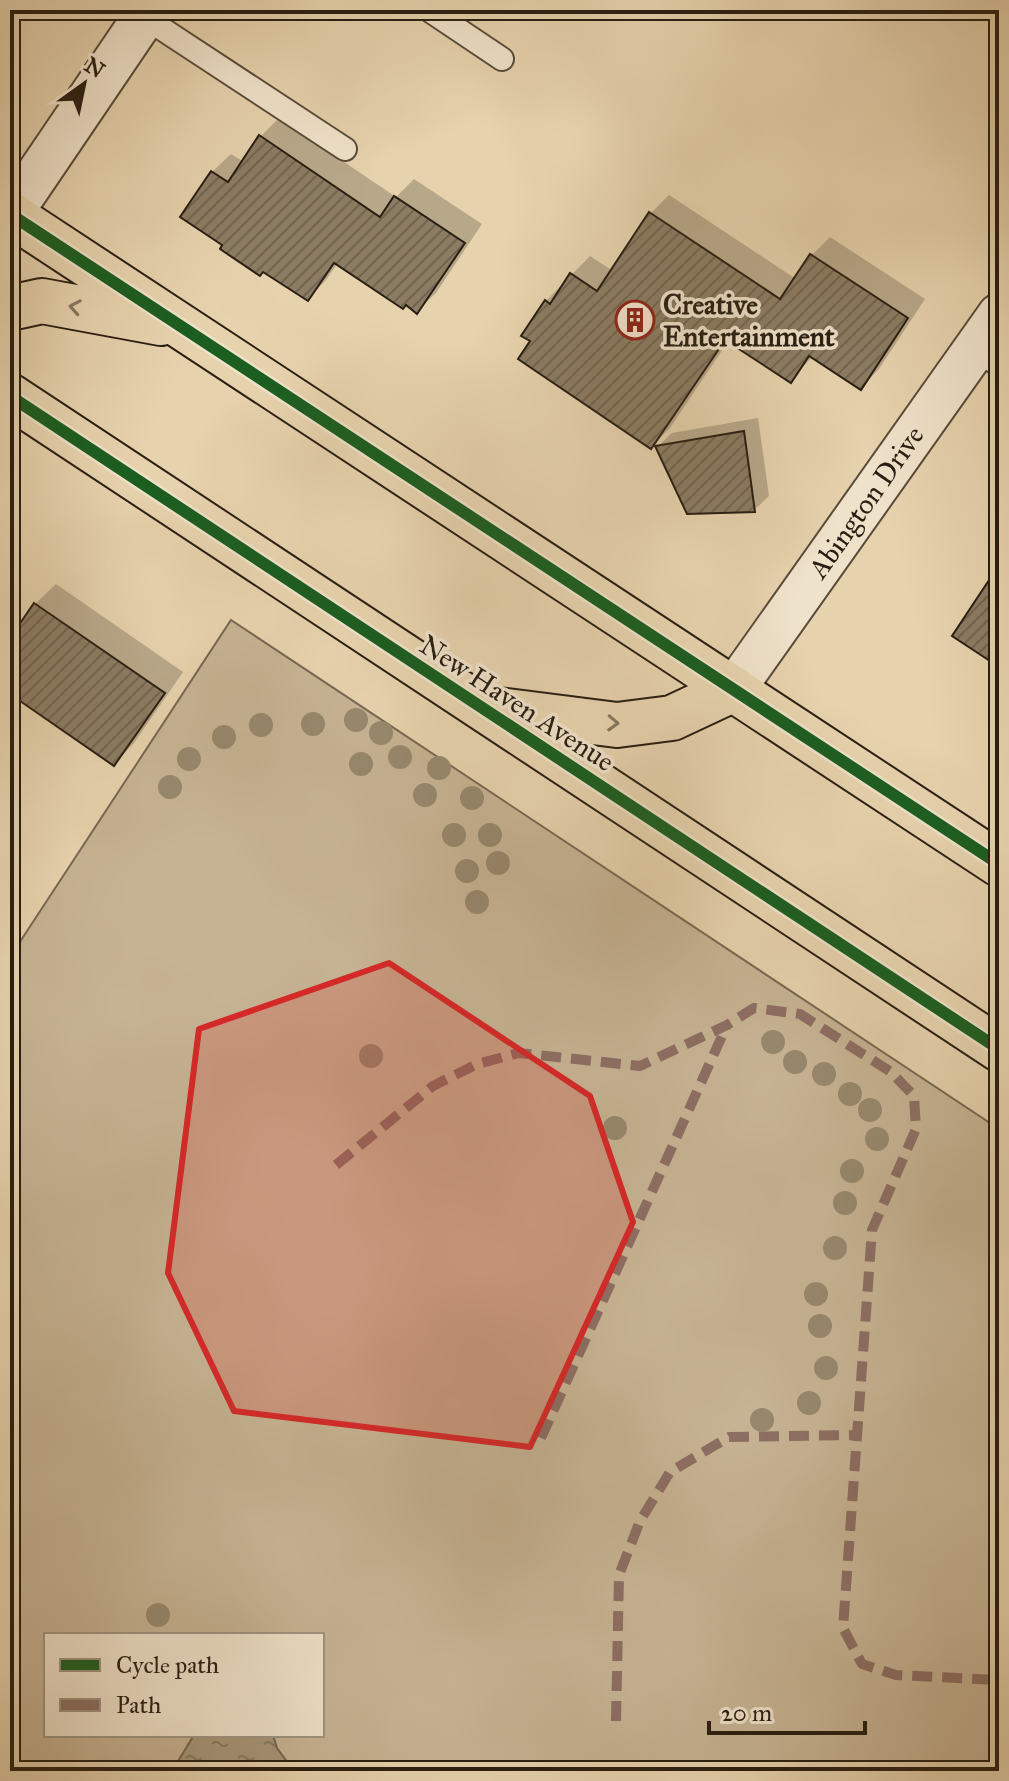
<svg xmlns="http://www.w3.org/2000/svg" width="1009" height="1781" font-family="'IM FELL Great Primer',serif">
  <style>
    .grass { fill: #c6b393; stroke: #776852; stroke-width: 2; fill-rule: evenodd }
    .water { fill: url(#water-ripples); stroke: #73654f; stroke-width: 2 }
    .shadow { fill: #0003 }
    .building { fill: url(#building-hatch); stroke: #281e12; stroke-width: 2 }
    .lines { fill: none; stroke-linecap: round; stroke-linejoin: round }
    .service-casing { stroke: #584b39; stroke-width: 26 }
    .minor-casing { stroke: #584b39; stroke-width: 46 }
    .primary-casing { stroke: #281e12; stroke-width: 48 }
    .service { stroke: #efe2ca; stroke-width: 22 }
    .minor { stroke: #efe2ca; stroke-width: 42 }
    .primary { stroke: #e6d2ad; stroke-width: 44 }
    .quiet { stroke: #8d6e63; stroke-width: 10; stroke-dasharray: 20 10; stroke-linecap: butt }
    .cycleway-casing { stroke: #efe2ca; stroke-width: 17 }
    .cycleway { stroke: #1b5e20; stroke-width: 12 }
    .tree { fill: #97886d }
    .oneway { stroke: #877860 }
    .marked { fill: #d62828; fill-opacity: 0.2; stroke: #d62828; stroke-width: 6; stroke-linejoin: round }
    .labels { text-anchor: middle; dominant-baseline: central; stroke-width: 7; stroke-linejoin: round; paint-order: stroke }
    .poi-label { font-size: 28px; font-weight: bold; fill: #281e12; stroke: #efe2ca; text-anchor: start }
    .street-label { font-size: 28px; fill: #281e12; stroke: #efe2ca }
  </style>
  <defs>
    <pattern id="water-ripples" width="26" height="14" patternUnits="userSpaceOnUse" patternTransform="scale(2)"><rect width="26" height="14" fill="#a59578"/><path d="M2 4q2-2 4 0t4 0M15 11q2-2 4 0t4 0" fill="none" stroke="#867961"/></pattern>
    <pattern id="building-hatch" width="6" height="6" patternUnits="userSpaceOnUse" patternTransform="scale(2)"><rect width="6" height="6" fill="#8b7c63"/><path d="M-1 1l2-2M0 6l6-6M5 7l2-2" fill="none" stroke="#726550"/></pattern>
  </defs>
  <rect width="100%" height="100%" fill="#e6d2ad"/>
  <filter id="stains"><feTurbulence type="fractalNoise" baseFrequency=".0025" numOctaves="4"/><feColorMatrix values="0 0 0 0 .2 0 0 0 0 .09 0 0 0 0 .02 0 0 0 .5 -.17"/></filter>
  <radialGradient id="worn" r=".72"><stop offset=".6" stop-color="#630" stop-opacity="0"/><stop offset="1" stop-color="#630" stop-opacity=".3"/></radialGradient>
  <!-- grass -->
  <path class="grass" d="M 231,620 L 999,1129 L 999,1771 L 10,1771 L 10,957 ZM 46,1635 L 322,1635 L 322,1735 L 46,1735 Z"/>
  <!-- water -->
  <path class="water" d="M 194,1735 L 273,1735 L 277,1748 L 294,1771 L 172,1771 Z"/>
  <!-- shadow -->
  <path class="shadow" d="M 279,118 L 396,197 L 414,179 L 482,224 L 436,293 L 417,311 L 338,263 L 326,280 L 308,299 L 263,270 L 212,172 L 231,154 L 244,162 L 261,136 Z
    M 669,195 L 796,279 L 812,255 L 830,237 L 925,299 L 879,369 L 861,388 L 813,356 L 791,380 L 729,340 L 670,428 L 651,447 L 532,341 L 546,301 L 590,256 L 613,271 L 650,214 Z
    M 758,418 L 769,496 L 754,510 L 657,447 L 672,433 Z
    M 56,584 L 183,672 L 134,743 L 114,764 L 10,692 L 10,641 L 35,604 Z"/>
  <!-- building -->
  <path class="building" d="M 259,135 L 380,217 L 394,196 L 465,243 L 417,314 L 406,305 L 403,309 L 334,263 L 308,301 L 263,272 L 260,276 L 220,249 L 222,245 L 180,217 L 211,171 L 228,182 Z
    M 649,212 L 780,299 L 810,254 L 908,318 L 861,390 L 809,356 L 791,383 L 725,340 L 651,449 L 518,359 L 530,341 L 521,336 L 545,300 L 550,304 L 570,273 L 597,291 Z
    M 744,431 L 755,512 L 687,514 L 655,446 Z
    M 999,565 L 999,667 L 952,636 Z
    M 34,603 L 165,693 L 114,766 L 10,694 L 10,638 Z"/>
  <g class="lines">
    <defs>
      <path id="service" d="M 429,10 L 502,59
        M 144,17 L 345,149
        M 975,349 L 999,365"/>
      <path id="minor" d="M 10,215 L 149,10
        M 734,689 L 999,315"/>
      <path id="primary" d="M 10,214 L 999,864
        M 10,308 L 42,301 L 161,323
        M 10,396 L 999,1049
        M 490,709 L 617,725 L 672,718 L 734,689"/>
    </defs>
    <!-- service casing -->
    <use href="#service" class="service-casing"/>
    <!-- minor casing -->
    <use href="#minor" class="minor-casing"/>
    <!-- primary casing -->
    <use href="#primary" class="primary-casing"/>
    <!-- service -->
    <use href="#service" class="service"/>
    <!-- minor -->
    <use href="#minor" class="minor"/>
    <!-- primary -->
    <use href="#primary" class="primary"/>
    <!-- quiet -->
    <path class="quiet" d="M 336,1165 L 433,1086 L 477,1064 L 519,1053 L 640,1066 L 727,1025 L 754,1008 L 800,1014 L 891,1072 L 914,1096 L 916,1129 L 872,1230 L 843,1628 L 862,1664 L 896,1675 L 999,1680
      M 541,1438 L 727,1025
      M 616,1721 L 619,1575 L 640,1521 L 670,1472 L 729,1437 L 857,1435"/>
    <defs>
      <path id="cycleway" d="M 10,214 L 999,864
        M 10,396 L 999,1049"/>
    </defs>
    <!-- cycleway casing -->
    <use href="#cycleway" class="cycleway-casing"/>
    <!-- cycleway -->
    <use href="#cycleway" class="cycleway"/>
  </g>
  <!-- trees -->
  <g class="tree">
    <circle cx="356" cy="720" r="12"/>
    <circle cx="313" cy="724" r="12"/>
    <circle cx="261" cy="725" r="12"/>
    <circle cx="381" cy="733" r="12"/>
    <circle cx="224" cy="737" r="12"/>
    <circle cx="400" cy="757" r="12"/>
    <circle cx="189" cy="759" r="12"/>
    <circle cx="361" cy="764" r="12"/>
    <circle cx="439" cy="768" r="12"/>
    <circle cx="170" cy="787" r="12"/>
    <circle cx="425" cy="795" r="12"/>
    <circle cx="472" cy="798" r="12"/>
    <circle cx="454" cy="835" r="12"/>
    <circle cx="490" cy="835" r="12"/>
    <circle cx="498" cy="863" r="12"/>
    <circle cx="467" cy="871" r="12"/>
    <circle cx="477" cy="902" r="12"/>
    <circle cx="773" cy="1042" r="12"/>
    <circle cx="371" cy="1056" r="12"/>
    <circle cx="795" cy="1062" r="12"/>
    <circle cx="824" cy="1074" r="12"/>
    <circle cx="850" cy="1094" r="12"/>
    <circle cx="870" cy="1110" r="12"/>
    <circle cx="615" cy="1128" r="12"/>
    <circle cx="877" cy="1139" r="12"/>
    <circle cx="852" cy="1171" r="12"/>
    <circle cx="845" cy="1203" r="12"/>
    <circle cx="835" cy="1248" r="12"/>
    <circle cx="816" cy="1294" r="12"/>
    <circle cx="820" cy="1326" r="12"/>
    <circle cx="826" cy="1368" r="12"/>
    <circle cx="809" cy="1403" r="12"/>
    <circle cx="762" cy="1420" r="12"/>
    <circle cx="158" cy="1615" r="12"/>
  </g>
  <!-- one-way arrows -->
  <defs><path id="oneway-chevron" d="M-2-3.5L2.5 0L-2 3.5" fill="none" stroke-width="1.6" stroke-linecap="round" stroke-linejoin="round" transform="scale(2)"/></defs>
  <g class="oneway">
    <use href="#oneway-chevron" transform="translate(75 307) rotate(-170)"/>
    <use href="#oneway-chevron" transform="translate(613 723) rotate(2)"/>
  </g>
  <!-- marked area -->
  <path class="marked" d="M 389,963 L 590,1096 L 633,1222 L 530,1447 L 234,1411 L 168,1273 L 199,1029 Z"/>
  <!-- icons -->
  <defs>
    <symbol id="building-ring" viewBox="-11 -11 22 22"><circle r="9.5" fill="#efe2ca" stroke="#8f2418" stroke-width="1.5"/><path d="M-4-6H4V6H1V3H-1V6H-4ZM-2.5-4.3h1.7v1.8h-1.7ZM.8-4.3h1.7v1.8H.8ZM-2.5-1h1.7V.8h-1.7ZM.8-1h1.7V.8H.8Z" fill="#8f2418"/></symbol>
  </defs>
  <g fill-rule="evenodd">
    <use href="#building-ring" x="613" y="298" width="44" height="44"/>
  </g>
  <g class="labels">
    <!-- poi labels -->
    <g class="poi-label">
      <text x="663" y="304">Creative<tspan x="663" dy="32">Entertainment</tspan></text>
    </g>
    <!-- street labels -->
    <g class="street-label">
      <text transform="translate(866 502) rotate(-55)">Abington Drive</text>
      <text transform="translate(517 703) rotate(33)">New Haven Avenue</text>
    </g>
  </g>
  <!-- margin -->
  <rect width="1009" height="1781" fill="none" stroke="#e6d2ad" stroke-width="40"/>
  <rect x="12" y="12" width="985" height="1757" fill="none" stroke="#281e12" stroke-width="4"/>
  <rect x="20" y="20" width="969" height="1741" fill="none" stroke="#281e12" stroke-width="2"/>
  <!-- legend -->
  <rect x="44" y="1633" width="280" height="104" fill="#efe2ca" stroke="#9f9480" stroke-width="2"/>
  <rect x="60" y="1659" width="40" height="12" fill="#1b5e20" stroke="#9f9480" stroke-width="2"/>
  <text x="116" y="1673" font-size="24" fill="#281e12">Cycle path</text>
  <rect x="60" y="1699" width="40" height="12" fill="#8d6e63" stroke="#9f9480" stroke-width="2"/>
  <text x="116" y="1713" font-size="24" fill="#281e12">Path</text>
  <!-- north arrow -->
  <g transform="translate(84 84) rotate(33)" stroke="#efe2ca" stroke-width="6" paint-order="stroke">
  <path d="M0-6L14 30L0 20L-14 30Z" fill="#281e12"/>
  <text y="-12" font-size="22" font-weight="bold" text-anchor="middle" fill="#281e12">N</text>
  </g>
  <!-- scale -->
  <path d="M709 1721v12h156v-12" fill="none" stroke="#281e12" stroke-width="4"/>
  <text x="721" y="1721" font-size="24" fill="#281e12" stroke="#efe2ca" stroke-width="6" paint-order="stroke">20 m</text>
  <rect width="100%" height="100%" filter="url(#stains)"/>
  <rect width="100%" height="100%" fill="url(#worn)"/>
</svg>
